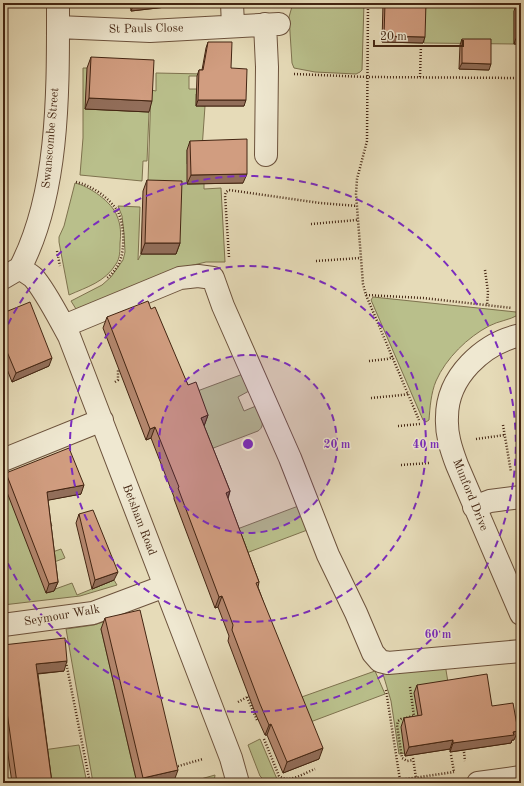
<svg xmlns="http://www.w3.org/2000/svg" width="524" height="786" font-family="'Old Standard TT',serif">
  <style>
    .green { fill: #b9bf8b; stroke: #7e724e }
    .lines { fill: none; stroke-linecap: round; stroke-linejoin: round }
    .minor-casing { stroke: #6c523c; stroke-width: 24 }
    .path { stroke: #432512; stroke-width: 2.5; stroke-dasharray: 1 2; stroke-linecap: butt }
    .minor { stroke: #efe8d1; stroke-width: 22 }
    .wall { fill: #b4876e; stroke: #432512 }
    .shaded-wall { fill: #926e5a; stroke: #432512 }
    .building { fill: #d19d80; stroke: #432512 }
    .ring { fill: none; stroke: #7b2cbf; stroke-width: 2; stroke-dasharray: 7 5 }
    .labels { text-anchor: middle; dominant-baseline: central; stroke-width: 3; stroke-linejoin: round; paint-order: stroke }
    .street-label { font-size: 12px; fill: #432512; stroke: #efe8d1 }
    .centre { fill: #7b2cbf; stroke: #efe8d1; stroke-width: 2 }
    .ring-label { font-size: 12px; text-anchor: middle; font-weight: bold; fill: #7b2cbf; stroke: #efe8d1; stroke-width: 3; stroke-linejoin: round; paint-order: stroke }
  </style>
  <rect width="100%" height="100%" fill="#e6dbb8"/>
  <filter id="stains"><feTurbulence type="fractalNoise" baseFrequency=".005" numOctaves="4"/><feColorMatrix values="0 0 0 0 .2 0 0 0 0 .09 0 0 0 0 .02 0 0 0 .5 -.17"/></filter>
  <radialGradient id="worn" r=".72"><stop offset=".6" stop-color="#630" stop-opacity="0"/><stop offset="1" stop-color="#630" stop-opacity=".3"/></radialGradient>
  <!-- green -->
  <path class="green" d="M 293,3 L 364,3 L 362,70 L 360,72 L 356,74 L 315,72 L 294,68 L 292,63 L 289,17 Z
    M 424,3 L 517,3 L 517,11 L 514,11 L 514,44 L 424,43 Z
    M 83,68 L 87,68 L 149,112 L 147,161 L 143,161 L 142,181 L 80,175 L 83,138 Z
    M 156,73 L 205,74 L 205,76 L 189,76 L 189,89 L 205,89 L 196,94 L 196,105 L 205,106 L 202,149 L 187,150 L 187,164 L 204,164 L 204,189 L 221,188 L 225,262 L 206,262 L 185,267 L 76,309 L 71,301 L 102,285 L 111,277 L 123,260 L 125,252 L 124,233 L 122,216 L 118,206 L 140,207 L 138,260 L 141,254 L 148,182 L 151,90 L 156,91 Z
    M 75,183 C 89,186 112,202 117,216 C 121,225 121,234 120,243 C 120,251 120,258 116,264 C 105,282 87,287 69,295 L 59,242 L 59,237 L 64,226 Z
    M 373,297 L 516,312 L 518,315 C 510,320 498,321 489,326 C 468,337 446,358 436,381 C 431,393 430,407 429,420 L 426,422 L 423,420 L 371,300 Z
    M 243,374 L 249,391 L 238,397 L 244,411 L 256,406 C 260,414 267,425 258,431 L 203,452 L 192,393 Z
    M 35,483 L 52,526 L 28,535 L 33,559 L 61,549 L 65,558 L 38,568 L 47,592 L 72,583 L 77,595 L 114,580 L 117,585 L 80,596 L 3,605 L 3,486 L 7,494 Z
    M 301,505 L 310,529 L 241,555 L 232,531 Z
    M 106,621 L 101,629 L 137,783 L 93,783 L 91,771 L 66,629 L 94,625 Z
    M 445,664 L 454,719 L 405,753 L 399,754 L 391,701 L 383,674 L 394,667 Z
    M 375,671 L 385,694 L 305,724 L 296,699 Z
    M 260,739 L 277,779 L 274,783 L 267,783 L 260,776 L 248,745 Z
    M 79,745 L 87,783 L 47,783 L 43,750 Z
    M 215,775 L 214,783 L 167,783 L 174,781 L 190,782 Z"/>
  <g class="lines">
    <defs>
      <path id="minor" d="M 232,3 L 233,26
        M 265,24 L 267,67 L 266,155
        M 58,27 L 150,31 L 279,24
        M 20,268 C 24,271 29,274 33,277 C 45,290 60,320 69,336 L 231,758 L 238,783
        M 20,268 C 60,192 58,87 58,3
        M 3,278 L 20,268
        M 64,326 L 180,278 L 198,276 L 213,278 L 223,306 L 290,458 L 328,555 L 356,613 L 373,653 L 380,661 L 388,663 L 521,651
        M 521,335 C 483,343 447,377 447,417 C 446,434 451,449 457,465 L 521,614
        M 3,460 L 102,420
        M 474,507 L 490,501 L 521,497
        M 3,625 L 93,613 L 165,586
        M 478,783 L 521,777"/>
    </defs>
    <!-- minor casing -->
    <use href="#minor" class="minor-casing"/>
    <!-- path -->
    <path class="path" d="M 368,3 L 367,141 L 357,179 L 356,194 L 363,284 L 366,295 L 419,420
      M 294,74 L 367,77 L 521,78
      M 420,77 L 421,44
      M 76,182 C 91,185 110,198 118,212 C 124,224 125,248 120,261 C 117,268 112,274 107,278
      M 311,224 L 357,220
      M 57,251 L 60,266
      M 229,257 L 225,195 L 226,192 L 229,190 L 320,203 L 357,206
      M 316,261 L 360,258
      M 485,270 L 488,292 L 487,306
      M 366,295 L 423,298 L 512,308
      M 369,361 L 387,359 L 393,357
      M 115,382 L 118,380 L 118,370
      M 371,398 L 402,395 L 408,394
      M 503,425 L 511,472
      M 398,426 L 420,424
      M 476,439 L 505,435
      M 401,465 L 429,463
      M 66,662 L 90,783
      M 410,687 L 414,716 L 401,719 L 398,721 L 397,725 L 402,758 L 407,761 L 413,760
      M 386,690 L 400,780
      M 247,697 L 257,720
      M 238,702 L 251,695
      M 264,739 L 279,776 C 289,784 304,773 315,769
      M 464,752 L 465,761
      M 451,755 L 454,772
      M 413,758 L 416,778
      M 175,767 L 203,759
      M 279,783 L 281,778
      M 379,783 L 454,772"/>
    <!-- minor -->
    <use href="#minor" class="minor"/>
  </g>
  <!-- wall -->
  <path class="wall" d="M 130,3 L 167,3 L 166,7 L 131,11 Z
    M 383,3 L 426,3 L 423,43 L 382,42 Z
    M 517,3 L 521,3 L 521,44 L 514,44 L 514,11 L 516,5 L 517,5 Z
    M 462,39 L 489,70 L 459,69 L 460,45 Z
    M 208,42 L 231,68 L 244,106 L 196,106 L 197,76 L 199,70 L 202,70 L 206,48 Z
    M 91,57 L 149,112 L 85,109 L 87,68 Z
    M 190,141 L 243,183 L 187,184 L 187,150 Z
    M 147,180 L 180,243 L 176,254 L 141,254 L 143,191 Z
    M 151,309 L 188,385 L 208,415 L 204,426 L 230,491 L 228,499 L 259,582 L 258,587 L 319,759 L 283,773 L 267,735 L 265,735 L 256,715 L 228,641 L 229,636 L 218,607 L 215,608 L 174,499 L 174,497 L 151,438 L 146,440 L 103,328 L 107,317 Z
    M 3,313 L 49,366 L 12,382 L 3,359 Z
    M 6,473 L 81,494 L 48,500 L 58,582 L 54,591 L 46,593 L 3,482 Z
    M 79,514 L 114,580 L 92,589 L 76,523 Z
    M 105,618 L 174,781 L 167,783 L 137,783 L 101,629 Z
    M 3,645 L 64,671 L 38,674 L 52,783 L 12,783 L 3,718 Z
    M 417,685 L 492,706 L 514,740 L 512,740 L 511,743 L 450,752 L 450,749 L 405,756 L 401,727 L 404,718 L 418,716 L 414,693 Z"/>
  <!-- shaded-wall -->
  <path class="shaded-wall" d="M 98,3 L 128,3 L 97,6 Z
    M 134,3 L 167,3 L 166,7 L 131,11 Z
    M 384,36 L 425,37 L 423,43 L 382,42 Z
    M 516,38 L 521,38 L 521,44 L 514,44 Z
    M 462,63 L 491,64 L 489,70 L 459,69 Z
    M 89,98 L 152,101 L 149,112 L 85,109 Z
    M 198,100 L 246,100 L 244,106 L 196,106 Z
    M 247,174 L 243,183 L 187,184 L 191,175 Z
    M 145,243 L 180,243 L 176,254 L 141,254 Z
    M 52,358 L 49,366 L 12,382 L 16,373 Z
    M 208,415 L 204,426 L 201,418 Z
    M 155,427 L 151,438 L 146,440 L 150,429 Z
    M 84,485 L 81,494 L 44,501 L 47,492 Z
    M 230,491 L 226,502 L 226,493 Z
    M 118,572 L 114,580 L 92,589 L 95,580 Z
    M 58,582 L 54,591 L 46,593 L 49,584 Z
    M 222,596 L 218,607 L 215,608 L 219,597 Z
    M 67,661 L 64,671 L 33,674 L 36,664 Z
    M 5,698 L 3,705 L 3,699 Z
    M 271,724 L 267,735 L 265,735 L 269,725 Z
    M 518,731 L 514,740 L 512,740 L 511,743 L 450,752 L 453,743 Z
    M 453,740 L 450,749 L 405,756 L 409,747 Z
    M 323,748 L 319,759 L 283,773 L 287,762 Z
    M 178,770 L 174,781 L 167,783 L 141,783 L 143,778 Z"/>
  <!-- building -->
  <path class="building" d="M 385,3 L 426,3 L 425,37 L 384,36 Z
    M 519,3 L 521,3 L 521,38 L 516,38 L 516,5 L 519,5 Z
    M 462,39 L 491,39 L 491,64 L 462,63 Z
    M 208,42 L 232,42 L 231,68 L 247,69 L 246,100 L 198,100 L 199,70 L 203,70 Z
    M 91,57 L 154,60 L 152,101 L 89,98 Z
    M 247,139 L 247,174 L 191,175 L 190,141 Z
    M 147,180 L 182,181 L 180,243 L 145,243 Z
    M 148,301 L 151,309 L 155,307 L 188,385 L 196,382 L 208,415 L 201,418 L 230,491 L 226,493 L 259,582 L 256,583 L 323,748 L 287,762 L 271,724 L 269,725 L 260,704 L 232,630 L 233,625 L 222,596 L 219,597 L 178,488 L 179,487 L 155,427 L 150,429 L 107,317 Z
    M 30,302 L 52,358 L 16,373 L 5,347 L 3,348 L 3,313 Z
    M 69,448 L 84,485 L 47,492 L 58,582 L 49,584 L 6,473 Z
    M 93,510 L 118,572 L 95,580 L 79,514 Z
    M 140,610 L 178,770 L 143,778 L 105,618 Z
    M 65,638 L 67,661 L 36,664 L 52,783 L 17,783 L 5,698 L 3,699 L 3,645 Z
    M 487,674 L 492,706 L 513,703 L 518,731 L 513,732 L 514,735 L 453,743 L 453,740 L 409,747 L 404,718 L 422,715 L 417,685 Z"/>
  <!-- distance rings -->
  <circle cx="248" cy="444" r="89" fill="#7b2cbf" fill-opacity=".12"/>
  <g class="ring">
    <circle cx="248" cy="444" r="89"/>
    <circle cx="248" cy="444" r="178"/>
    <path d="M3 335A268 268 0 1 1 3 553"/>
  </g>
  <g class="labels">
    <!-- street labels -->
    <g class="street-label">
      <text transform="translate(146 29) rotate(-1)">St Pauls Close</text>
      <text transform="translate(51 138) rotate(-85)">Swanscombe Street</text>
      <text transform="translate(470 495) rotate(68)">Munford Drive</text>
      <text transform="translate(139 520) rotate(69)">Betsham Road</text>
      <text transform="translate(62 616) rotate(-10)">Seymour Walk</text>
    </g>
  </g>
  <circle cx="248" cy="444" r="6" class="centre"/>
  <g class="ring-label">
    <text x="337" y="448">20 m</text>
    <text x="426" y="448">40 m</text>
    <text x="438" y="638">60 m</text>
  </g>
  <!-- margin -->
  <rect width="524" height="786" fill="none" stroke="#e6dbb8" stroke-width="16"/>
  <rect x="4" y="4" width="516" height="778" fill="none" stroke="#432512" stroke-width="2"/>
  <rect x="8" y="8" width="508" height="770" fill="none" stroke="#432512"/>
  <!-- scale -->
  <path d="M374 40v6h89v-6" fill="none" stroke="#432512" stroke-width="2"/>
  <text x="380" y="40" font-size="12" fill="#432512" stroke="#efe8d1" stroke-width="3" paint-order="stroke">20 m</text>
  <rect width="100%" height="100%" filter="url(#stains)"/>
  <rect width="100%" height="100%" fill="url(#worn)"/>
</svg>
